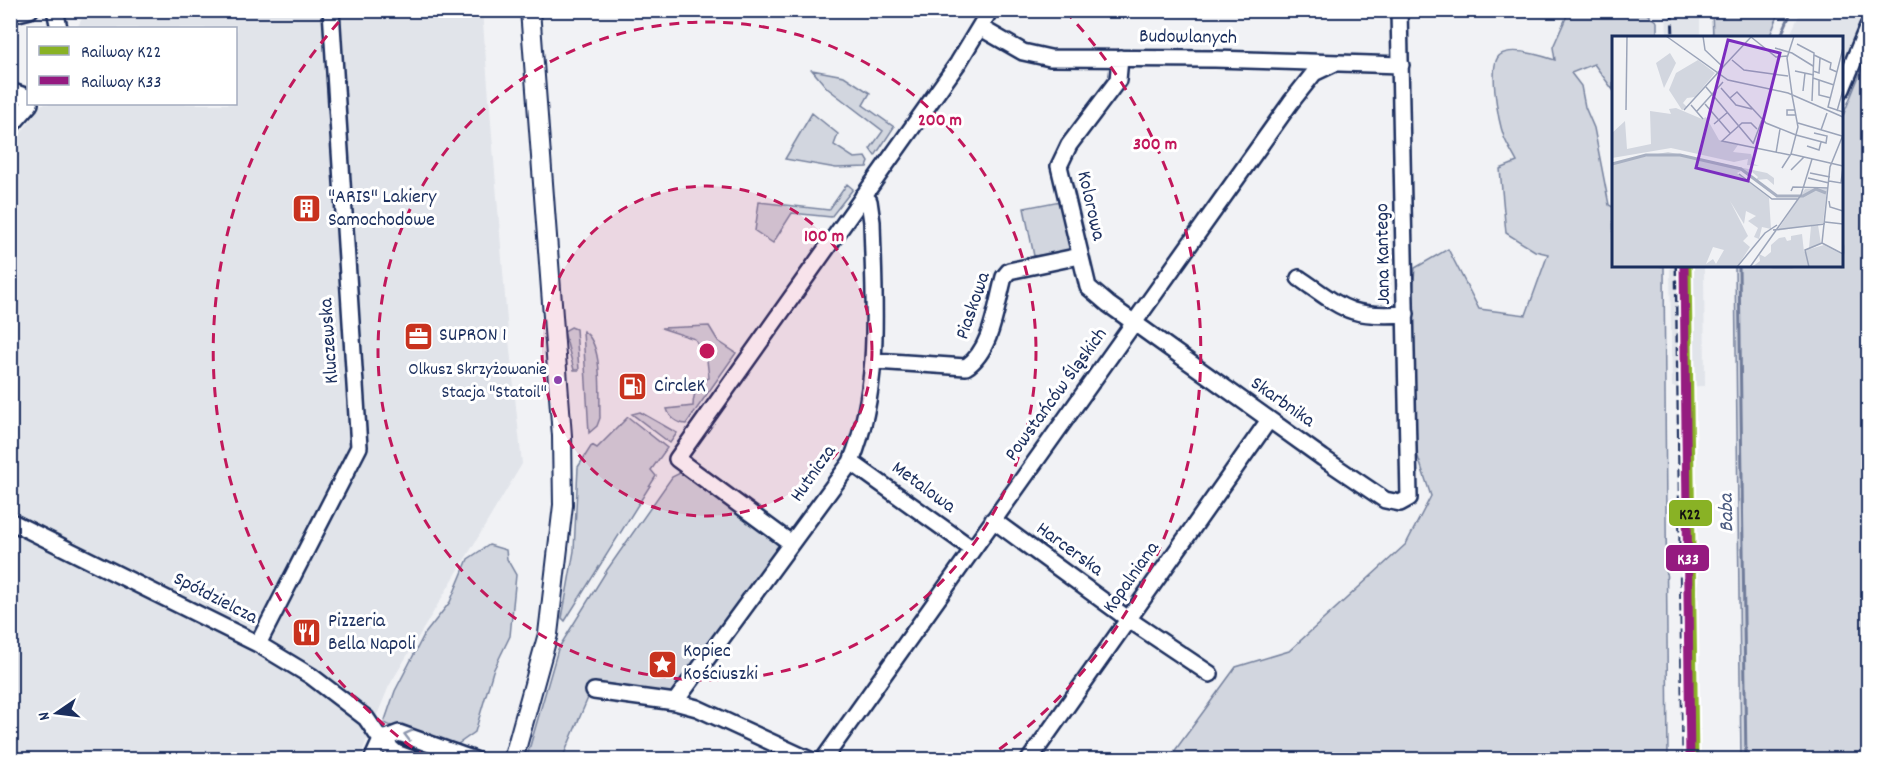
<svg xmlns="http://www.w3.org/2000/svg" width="1879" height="770" font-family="Dekko,sans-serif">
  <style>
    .built { fill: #e1e4ea }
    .green { fill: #d2d6df; stroke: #76829e; stroke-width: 1.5 }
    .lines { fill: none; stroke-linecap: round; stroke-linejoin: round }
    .stream { stroke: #707c9a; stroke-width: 3 }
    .minor-casing { stroke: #1b2f5e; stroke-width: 20 }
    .major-casing { stroke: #1b2f5e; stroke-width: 22 }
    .minor { stroke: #fff; stroke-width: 15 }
    .major { stroke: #fff; stroke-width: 18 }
    .rail { stroke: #1b2f5e; stroke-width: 3; stroke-dasharray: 9 4.5; stroke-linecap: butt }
    .rail-1-casing { stroke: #fff; stroke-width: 14 }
    .rail-2-casing { stroke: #fff; stroke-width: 14 }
    .rail-1 { stroke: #89b225; stroke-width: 9 }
    .rail-2 { stroke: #951a80; stroke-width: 9 }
    .oneway { stroke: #8d97ae }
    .ring { fill: none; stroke: #c2185b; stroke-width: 3; stroke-dasharray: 10 8 }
    .bus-dot { fill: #8e44ad; stroke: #fff; stroke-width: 2 }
    .labels { text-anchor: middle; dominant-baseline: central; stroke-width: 6; stroke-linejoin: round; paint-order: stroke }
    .bus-label { font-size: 18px; fill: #1b2f5e; stroke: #fff; text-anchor: end }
    .street-label { font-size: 20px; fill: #1b2f5e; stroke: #fff }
    .poi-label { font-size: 20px; fill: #1b2f5e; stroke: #fff; text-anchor: start }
    .water-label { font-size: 21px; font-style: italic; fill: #4c5c81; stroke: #fff }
    .inset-river { fill: none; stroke: #a8b0c2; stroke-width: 3 }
    .inset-road { fill: none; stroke: #9ba4b9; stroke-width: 1.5 }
    .view { fill: #7b2cbf; fill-opacity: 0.15; stroke: #7b2cbf; stroke-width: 3 }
    .inset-edge { fill: none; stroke: #1b2f5e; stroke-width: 3 }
    .centre { fill: #c2185b; stroke: #fff; stroke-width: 3 }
    .ring-label { font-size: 18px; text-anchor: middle; font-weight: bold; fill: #c2185b; stroke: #fff; stroke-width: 6; stroke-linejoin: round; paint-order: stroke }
    .line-badge { stroke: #fff; stroke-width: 2 }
    .badge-label { font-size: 16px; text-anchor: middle; font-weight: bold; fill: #fff }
    .pale-badge-label { font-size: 16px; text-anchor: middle; font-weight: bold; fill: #111 }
  </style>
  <rect width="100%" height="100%" fill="#f1f2f5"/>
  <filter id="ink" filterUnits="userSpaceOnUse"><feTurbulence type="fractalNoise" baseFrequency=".0167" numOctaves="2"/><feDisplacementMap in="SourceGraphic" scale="12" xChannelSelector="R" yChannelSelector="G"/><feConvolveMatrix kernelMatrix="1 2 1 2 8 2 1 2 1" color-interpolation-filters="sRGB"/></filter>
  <g filter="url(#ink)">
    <!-- built -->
    <path class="built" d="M 86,11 L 482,11 L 507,321 L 522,464 L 389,686 L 359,759 L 11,760 L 11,147 L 42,104 L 236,104 L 236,28 L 77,28 Z
      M 1666,11 L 1700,11 L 1700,37 L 1667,37 Z
      M 1801,11 L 1863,11 L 1842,63 L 1842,38 L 1789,37 Z
      M 1670,266 L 1704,266 L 1705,386 L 1672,387 Z"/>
    <!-- green -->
    <path class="green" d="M 1569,11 L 1643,11 L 1657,22 L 1657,37 L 1614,38 L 1613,90 L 1594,64 L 1571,73 L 1581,86 L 1585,107 L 1594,128 L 1609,205 L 1613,207 L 1614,266 L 1664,266 L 1664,268 L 1668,759 L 1168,760 L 1236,667 L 1289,651 L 1406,544 L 1431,496 L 1413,442 L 1410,324 L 1415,268 L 1448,249 L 1479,309 L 1526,315 L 1548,254 L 1535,251 L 1506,233 L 1500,169 L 1517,162 C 1513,154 1507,145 1504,137 C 1499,123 1487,64 1500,55 C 1512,46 1543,56 1555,60 L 1553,47 Z
      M 1712,11 L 1712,10 L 1780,11 L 1769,38 L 1713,37 Z
      M 1868,54 L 1868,759 L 1741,759 L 1735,266 L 1842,266 L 1842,118 Z
      M 812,70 L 844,76 L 870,93 L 863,105 L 894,127 L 875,156 L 870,149 L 883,131 L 827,88 Z
      M 812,113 L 838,134 L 834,145 L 854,158 L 866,157 L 869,162 L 867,167 L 836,168 L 785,159 Z
      M 847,184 L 853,189 L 831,217 L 792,213 L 773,243 L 755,231 L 759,202 L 829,210 Z
      M 1060,201 L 1072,251 L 1034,256 L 1024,208 Z
      M 709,326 L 718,341 L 736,353 L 686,424 C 677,423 670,418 667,409 L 693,406 C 693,395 698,381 709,378 L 707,360 L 695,339 L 661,328 Z
      M 571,327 L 576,329 L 579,370 L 574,370 L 564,331 Z
      M 583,331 C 604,343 599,394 600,418 L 597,426 L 589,433 Z
      M 640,412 L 677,433 L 670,443 L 632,414 Z
      M 628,417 L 667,448 L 651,470 L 656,476 L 565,621 L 562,618 L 574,551 L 578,467 L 592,445 L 597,448 Z
      M 682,472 L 780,542 L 781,546 L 671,696 L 593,686 L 562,759 L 526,760 L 558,649 L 607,570 L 672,477 Z
      M 489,545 L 506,550 L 507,559 L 516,575 L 510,636 L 493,671 L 475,732 L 458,744 L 434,744 L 384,723 L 395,691 L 424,635 L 450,602 L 468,559 Z"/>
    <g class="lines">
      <!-- stream -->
      <path class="stream" d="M 1780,38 L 1792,10
        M 1739,266 L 1746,760"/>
      <defs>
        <path id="minor" d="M 55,10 L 59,28
          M 10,15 L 30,10
          M 981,28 L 1023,52 L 1050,58 L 1215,59 L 1401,65
          M 1120,58 L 1118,80 L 1069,145 L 1059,166 L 1088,287 L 1108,304 L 1323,458 L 1385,500 L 1400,503 L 1409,498 L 1399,10
          M 1842,89 L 1868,26
          M 10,91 L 28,97
          M 10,127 L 30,104
          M 1299,278 C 1344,309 1349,318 1406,314
          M 875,361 L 966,367 C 992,350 996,306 1004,277 L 1009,271 L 1080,256
          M 851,462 L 971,548
          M 993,520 L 1128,619 L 1210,674
          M 10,521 L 258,644 L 311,676 L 366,718 L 381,740 L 396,753 L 415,760
          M 791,543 L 677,459 L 958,63 L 990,10
          M 258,644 L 359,447 L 331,10
          M 594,691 L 675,702 L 697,708 L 810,760
          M 675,702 L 851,462 C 882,385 874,303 872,222 L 869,201 L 863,196
          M 381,740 L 399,733 L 475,760
          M 372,760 L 381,740
          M 823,760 L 1291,102 L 1314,73 L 1333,64
          M 1029,760 L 1269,420"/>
        <path id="major" d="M 513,760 L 548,634 L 563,505 L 562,436 L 530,10"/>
      </defs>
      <!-- minor casing -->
      <use href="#minor" class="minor-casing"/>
      <!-- major casing -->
      <use href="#major" class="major-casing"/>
      <!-- minor -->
      <use href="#minor" class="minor"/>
      <!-- major -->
      <use href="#major" class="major"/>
      <!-- rail -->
      <path class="rail" d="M 1672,10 L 1673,38
        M 1676,266 L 1683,760"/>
      <defs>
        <path id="rail-1" d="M 1687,266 L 1694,760"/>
        <path id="rail-2" d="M 1684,266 L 1690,760"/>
      </defs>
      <!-- rail-1 casing -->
      <use href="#rail-1" class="rail-1-casing"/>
      <!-- rail-2 casing -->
      <use href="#rail-2" class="rail-2-casing"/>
      <!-- rail-1 -->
      <use href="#rail-1" class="rail-1"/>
      <!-- rail-2 -->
      <use href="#rail-2" class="rail-2"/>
    </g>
    <!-- one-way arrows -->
    <defs><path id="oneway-chevron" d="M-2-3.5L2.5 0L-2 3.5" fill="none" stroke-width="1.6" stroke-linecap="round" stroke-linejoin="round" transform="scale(1.5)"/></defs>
    <use class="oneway" href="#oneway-chevron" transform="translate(408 735) rotate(-166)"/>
  </g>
  <!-- distance rings -->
  <circle cx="707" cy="351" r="165" fill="#c2185b" fill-opacity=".12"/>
  <g class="ring">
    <circle cx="707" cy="351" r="165"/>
    <circle cx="707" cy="351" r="329"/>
    <path d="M427 758A494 494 0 0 1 349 11M1065 11A494 494 0 0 1 987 758"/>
  </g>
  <!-- icons -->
  <defs>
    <symbol id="building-square" viewBox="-11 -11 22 22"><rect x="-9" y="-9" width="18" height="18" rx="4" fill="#c8321e" stroke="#fff"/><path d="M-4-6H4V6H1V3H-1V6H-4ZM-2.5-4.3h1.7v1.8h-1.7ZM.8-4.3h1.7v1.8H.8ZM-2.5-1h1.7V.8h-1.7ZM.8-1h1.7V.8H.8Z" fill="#fff"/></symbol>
    <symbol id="office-square" viewBox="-11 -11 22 22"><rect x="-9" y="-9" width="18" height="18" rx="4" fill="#c8321e" stroke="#fff"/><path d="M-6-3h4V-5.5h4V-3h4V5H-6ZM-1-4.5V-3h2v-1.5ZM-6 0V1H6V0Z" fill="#fff"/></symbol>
    <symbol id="fuel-square" viewBox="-11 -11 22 22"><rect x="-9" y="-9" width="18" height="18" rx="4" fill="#c8321e" stroke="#fff"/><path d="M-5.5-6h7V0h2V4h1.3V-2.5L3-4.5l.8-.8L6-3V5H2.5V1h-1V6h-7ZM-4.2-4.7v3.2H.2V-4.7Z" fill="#fff"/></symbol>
    <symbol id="restaurant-square" viewBox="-11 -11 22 22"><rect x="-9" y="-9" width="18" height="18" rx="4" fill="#c8321e" stroke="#fff"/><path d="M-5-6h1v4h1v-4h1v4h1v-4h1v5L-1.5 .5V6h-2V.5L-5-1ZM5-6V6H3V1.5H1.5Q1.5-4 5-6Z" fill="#fff"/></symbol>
    <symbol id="sight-square" viewBox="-11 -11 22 22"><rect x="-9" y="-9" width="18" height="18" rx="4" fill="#c8321e" stroke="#fff"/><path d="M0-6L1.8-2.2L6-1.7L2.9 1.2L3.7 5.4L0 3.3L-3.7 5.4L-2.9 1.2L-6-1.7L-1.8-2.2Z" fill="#fff"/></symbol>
  </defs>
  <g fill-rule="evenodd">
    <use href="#building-square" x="290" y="192" width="33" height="33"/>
    <use href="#office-square" x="402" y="320" width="33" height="33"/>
    <use href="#fuel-square" x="616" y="370" width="33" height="33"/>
    <use href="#restaurant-square" x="290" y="616" width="33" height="33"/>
    <use href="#sight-square" x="646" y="648" width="33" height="33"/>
  </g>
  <!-- markers -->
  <circle class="bus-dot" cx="558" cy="380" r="5"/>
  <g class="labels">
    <!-- bus labels -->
    <g class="bus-label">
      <text x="547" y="370">Olkusz Skrzyżowanie<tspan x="547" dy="23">Stacja "Statoil"</tspan></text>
    </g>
    <!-- street labels -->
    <g class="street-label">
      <text transform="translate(1188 38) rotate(1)">Budowlanych</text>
      <text transform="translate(1090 206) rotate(77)">Kolorowa</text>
      <text transform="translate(1384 254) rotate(-91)">Jana Kantego</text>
      <text transform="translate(974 306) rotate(-71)">Piaskowa</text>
      <text transform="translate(330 341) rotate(-94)">Kluczewska</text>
      <text transform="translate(1057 395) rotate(-54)">Powstańców Śląskich</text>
      <text transform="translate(1282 403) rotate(35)">Skarbnika</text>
      <text transform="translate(814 474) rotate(-55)">Hutnicza</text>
      <text transform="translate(923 488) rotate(36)">Metalowa</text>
      <text transform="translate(1069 550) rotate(36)">Harcerska</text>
      <text transform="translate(1132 578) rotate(-55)">Kopalniana</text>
      <text transform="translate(215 599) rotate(27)">Spółdzielcza</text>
    </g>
    <!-- poi labels -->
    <g class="poi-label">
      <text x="328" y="198">"ARIS" Lakiery<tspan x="328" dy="23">Samochodowe</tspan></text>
      <text x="439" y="336">SUPRON 1</text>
      <text x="654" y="387">CircleK</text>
      <text x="328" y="622">Pizzeria<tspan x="328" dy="23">Bella Napoli</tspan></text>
      <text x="683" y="652">Kopiec<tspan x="683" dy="23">Kościuszki</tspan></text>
    </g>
    <!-- water labels -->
    <g class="water-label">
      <text transform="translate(1728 513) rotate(-91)">Baba</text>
    </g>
  </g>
  <!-- overview -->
  <g transform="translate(1612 36)">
    <rect width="231" height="231" fill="#f1f2f5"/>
    <path d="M 58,17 L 64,27 L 52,52 L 44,27 ZM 86,24 L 103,37 L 83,61 L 75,62 L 71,67 L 75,71 L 70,74 L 57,54 L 64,37 ZM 64,72 L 90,83 L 94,81 L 107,104 L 126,109 L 121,116 L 139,118 L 142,128 L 147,130 L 135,129 L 136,123 L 122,126 L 59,112 L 0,122 L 0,97 L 13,85 L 15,113 L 39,108 L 38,75 L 59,78 L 57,73 ZM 56,116 L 155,137 L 162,142 L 162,149 L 155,143 L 144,144 L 146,141 L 140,136 L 138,139 L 131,134 L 125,137 L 157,162 L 159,193 L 150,191 L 147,203 L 142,201 L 146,192 L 136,185 L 144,180 L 134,175 L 132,188 L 118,165 L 136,200 L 131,205 L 138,211 L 125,231 L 0,231 L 0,127 ZM 101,211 L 112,214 L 104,228 L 101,223 L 94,228 ZM 193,153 L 215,153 L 211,187 L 165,195 ZM 206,189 L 209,208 L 198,213 L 212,209 L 231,219 L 231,231 L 140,231 L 148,225 L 147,218 L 153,221 L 159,216 L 159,209 L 167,202 L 173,201 L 175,205 L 179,204 L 179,200 L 190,198 L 192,216 L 197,212 L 199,190 Z" fill="#d2d6df" fill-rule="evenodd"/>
    <path class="inset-river" d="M 0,128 L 34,119 L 68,119 L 129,133 L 165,160 L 191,160 L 204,153 L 214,157"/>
    <path class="inset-road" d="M 54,0 L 116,44 L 176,57 L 231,81M 91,0 L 93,14 L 111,31M 139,1 L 164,21 L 175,20M 185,8 L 202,17 L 200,65M 163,12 L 180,17 L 201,30M 231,12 L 216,71 L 231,76M 202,19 L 219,27 L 218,33 L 225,36M 120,24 L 132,34 L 176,40M 110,32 L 139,1M 183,35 L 202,39M 201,35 L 207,37 L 208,22M 201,42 L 222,49M 207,44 L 207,59 L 219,62M 94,51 L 141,107M 109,52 L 124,69 L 140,73M 191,55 L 193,37M 180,58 L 175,22 L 182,0M 118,62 L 125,56 L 154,87 L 184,99M 93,68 L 118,97M 79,69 L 91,83M 14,74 L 15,0M 72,74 L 111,31M 183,74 L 175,74 L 175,79 L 184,79M 85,75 L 111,46M 225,75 L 231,54M 186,87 L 230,100M 102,88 L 116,76M 145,93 L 139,87 L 130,87 L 110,105 L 178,119M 209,94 L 215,77M 184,99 L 214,107 L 215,100 L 202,97M 141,108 L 150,84M 195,110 L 207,114 L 209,106M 164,117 L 168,93M 179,118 L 231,130M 170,132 L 179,118 L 186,91 L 180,59M 179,134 L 192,121M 198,137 L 218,141M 127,138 L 160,163 L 186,163M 196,142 L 217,147M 217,145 L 229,147 L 231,131M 179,155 L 181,151 L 216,152M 217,165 L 218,171 L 231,175M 213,186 L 231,188M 161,194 L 213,188M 210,207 L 218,131 L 231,99M 210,207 L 231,218M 125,231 L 153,197 L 165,189M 138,231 L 189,159 L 200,123M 197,231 L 193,214 L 210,207"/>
    <path class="view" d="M 116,4 L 168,17 L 136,145 L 84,132 Z"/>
    <rect width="231" height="231" class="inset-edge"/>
  </g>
  <circle cx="707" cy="351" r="9" class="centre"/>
  <g class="ring-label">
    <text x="940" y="125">200 m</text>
    <text x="1155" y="149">300 m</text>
    <text x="824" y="241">100 m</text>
  </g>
  <g class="line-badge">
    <rect x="1668" y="499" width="45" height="28" rx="6" fill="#89b225"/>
    <rect x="1665" y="544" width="45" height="28" rx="6" fill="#951a80"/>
  </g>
  <g class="badge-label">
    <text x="1688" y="564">K33</text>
  </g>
  <g class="pale-badge-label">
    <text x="1690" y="519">K22</text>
  </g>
  <!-- margin -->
  <rect width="1879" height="770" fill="none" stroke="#fff" stroke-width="36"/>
  <rect x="18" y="18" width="1843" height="734" fill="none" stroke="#1b2f5e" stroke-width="2" filter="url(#ink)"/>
  <!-- legend -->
  <rect x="27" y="27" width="210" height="78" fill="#ffffff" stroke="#a4acbf" stroke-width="1.5"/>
  <rect x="39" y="46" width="30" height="9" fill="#89b225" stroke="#a4acbf" stroke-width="1.5"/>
  <text x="81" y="57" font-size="18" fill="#1b2f5e">Railway K22</text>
  <rect x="39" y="76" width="30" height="9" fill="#951a80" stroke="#a4acbf" stroke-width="1.5"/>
  <text x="81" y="87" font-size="18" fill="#1b2f5e">Railway K33</text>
  <!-- north arrow -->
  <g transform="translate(57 713) rotate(256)" stroke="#ffffff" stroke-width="4.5" paint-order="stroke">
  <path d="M0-4.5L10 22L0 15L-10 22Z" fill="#1b2f5e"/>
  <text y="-9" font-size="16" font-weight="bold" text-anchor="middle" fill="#1b2f5e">N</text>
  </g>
</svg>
